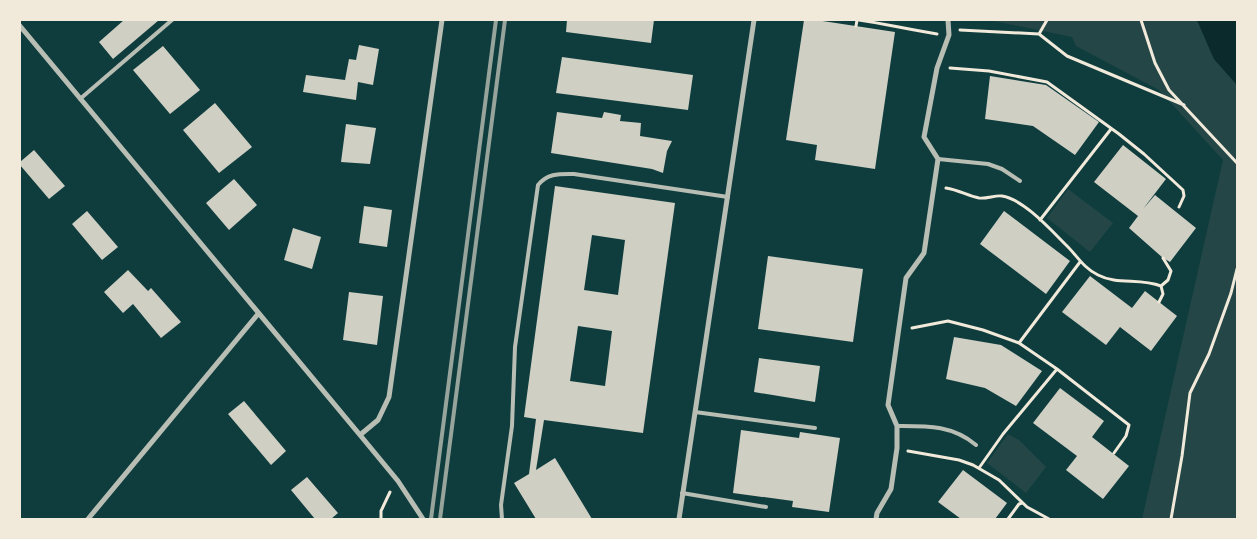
<svg xmlns="http://www.w3.org/2000/svg" width="1257" height="539" font-family="'Space Grotesk',sans-serif">
  <style>
    .green { fill: #244646 }
    .water { fill: #0a2a2b }
    .building { fill: #cfcfc3; fill-rule: evenodd }
    .lines { fill: none; stroke-linecap: round; stroke-linejoin: round }
    .path { stroke: #f1e9da; stroke-width: 3 }
    .service { stroke: #b8beb3; stroke-width: 4 }
    .minor { stroke: #b8beb3; stroke-width: 5 }
    .rail { stroke: #97a49c; stroke-width: 4 }
  </style>
  <rect width="100%" height="100%" fill="#0f3d3e"/>
  <!-- green -->
  <path class="green" d="M 989,20 L 1197,20 L 1214,59 L 1237,85 L 1237,519 L 1142,519 L 1223,160 L 1159,90 L 1076,46 L 1072,37 Z
    M 1068,189 L 1113,223 L 1090,252 L 1047,218 Z
    M 1008,434 L 1019,440 L 1046,467 L 1026,493 L 987,463 Z"/>
  <!-- water -->
  <path class="water" d="M 1197,20 L 1237,20 L 1237,85 L 1214,59 Z"/>
  <!-- building -->
  <path class="building" d="M 124,20 L 159,20 L 113,59 L 99,42 Z
    M 567,20 L 654,20 L 651,43 L 566,32 Z
    M 804,20 L 816,20 L 895,32 L 875,169 L 815,160 L 817,145 L 786,140 Z
    M 359,45 L 379,49 L 373,85 L 358,82 L 356,100 L 303,92 L 306,75 L 345,80 L 349,59 L 356,60 Z
    M 163,46 L 200,90 L 170,114 L 133,70 Z
    M 562,57 L 693,75 L 688,110 L 556,93 Z
    M 990,76 L 1046,85 L 1099,122 L 1075,155 L 1033,126 L 985,119 Z
    M 215,103 L 252,147 L 219,173 L 183,130 Z
    M 557,112 L 602,118 L 604,112 L 621,115 L 620,121 L 641,123 L 640,136 L 672,141 L 667,151 L 663,173 L 652,169 L 551,153 Z
    M 346,124 L 376,128 L 370,164 L 341,162 Z
    M 1123,145 L 1166,179 L 1143,209 L 1155,195 L 1196,228 L 1170,262 L 1163,258 L 1129,228 L 1138,216 L 1094,182 Z
    M 34,150 L 65,186 L 49,199 L 20,165 L 20,162 Z
    M 234,179 L 257,205 L 229,230 L 206,203 Z
    M 555,186 L 675,203 L 643,433 L 544,420 L 536,470 L 555,458 L 592,519 L 536,519 L 514,483 L 529,474 L 536,419 L 524,417 ZM 592,235 L 625,240 L 618,295 L 584,290 ZM 578,326 L 612,331 L 605,386 L 570,381 Z
    M 364,206 L 392,210 L 387,247 L 359,243 Z
    M 87,211 L 118,247 L 102,260 L 72,224 Z
    M 1004,211 L 1070,261 L 1046,294 L 980,244 Z
    M 293,228 L 321,237 L 312,269 L 284,260 Z
    M 768,256 L 863,269 L 853,342 L 758,329 Z
    M 128,270 L 148,291 L 151,288 L 181,322 L 161,338 L 133,304 L 123,313 L 104,292 Z
    M 1090,276 L 1132,308 L 1145,291 L 1177,316 L 1151,351 L 1120,327 L 1106,345 L 1062,312 Z
    M 349,292 L 383,296 L 377,345 L 343,340 Z
    M 954,337 L 1001,345 L 1042,371 L 1016,406 L 985,388 L 946,379 Z
    M 759,358 L 820,366 L 815,402 L 754,392 Z
    M 1060,388 L 1104,421 L 1092,437 L 1129,466 L 1103,499 L 1066,470 L 1077,456 L 1033,423 Z
    M 244,401 L 286,451 L 271,465 L 228,414 Z
    M 741,430 L 799,438 L 800,432 L 840,438 L 829,512 L 792,507 L 793,501 L 733,493 Z
    M 963,470 L 1007,503 L 995,519 L 961,519 L 938,502 Z
    M 307,477 L 338,513 L 331,519 L 315,519 L 291,490 Z"/>
  <g class="lines">
    <!-- path -->
    <path class="path" d="M 859,20 C 886,24 911,30 937,34
      M 1141,20 L 1155,63 L 1169,90 L 1237,163
      M 856,26 L 857,20
      M 960,30 L 1039,34 L 1067,56 L 1184,105
      M 1039,34 L 1047,20
      M 950,68 L 989,71 L 1047,82 L 1119,134 L 1144,154 L 1183,190 L 1184,196 L 1179,207
      M 946,188 C 959,190 968,196 979,198 C 987,199 995,195 1002,196 C 1023,199 1050,229 1065,244 C 1076,254 1083,268 1098,275 C 1117,285 1140,278 1161,286 L 1163,294 L 1159,302
      M 1040,220 L 1111,129
      M 1161,286 L 1168,280 L 1171,271 L 1163,258
      M 912,328 L 948,321 L 983,330 L 1019,343 L 1057,369 L 1129,425 L 1126,436 L 1114,453
      M 1019,343 L 1080,262
      M 908,451 L 959,460 L 973,465 L 999,480 L 1027,507 L 1049,519
      M 979,468 L 1003,434 L 1057,369
      M 381,519 L 381,511 L 390,492
      M 1008,519 L 1019,504 L 1022,503
      M 1171,519 L 1182,456 L 1190,393 L 1209,354 L 1231,293 L 1237,269"/>
    <!-- service -->
    <path class="service" d="M 80,99 L 172,20
      M 938,159 L 988,164 L 1002,169 L 1020,181
      M 695,412 L 815,428
      M 897,426 C 927,426 952,425 976,445
      M 682,493 L 766,507
      M 502,519 L 501,505 L 512,426 L 515,347 L 538,185 C 548,173 559,174 574,174 L 728,197"/>
    <!-- minor -->
    <path class="minor" d="M 20,26 L 360,435 L 398,481 L 423,519
      M 360,435 L 378,420 L 389,397 L 442,20
      M 88,519 L 258,314
      M 679,519 L 754,20
      M 876,519 L 877,513 L 891,489 L 897,448 L 897,426 L 888,405 L 906,278 L 924,253 L 938,159 L 924,137 L 937,68 L 949,35 L 948,20"/>
    <!-- rail -->
    <path class="rail" d="M 431,519 L 496,20
      M 440,519 L 505,20"/>
  </g>
  <!-- border -->
  <rect width="1257" height="539" fill="none" stroke="#f1e9da" stroke-width="42"/>
</svg>
